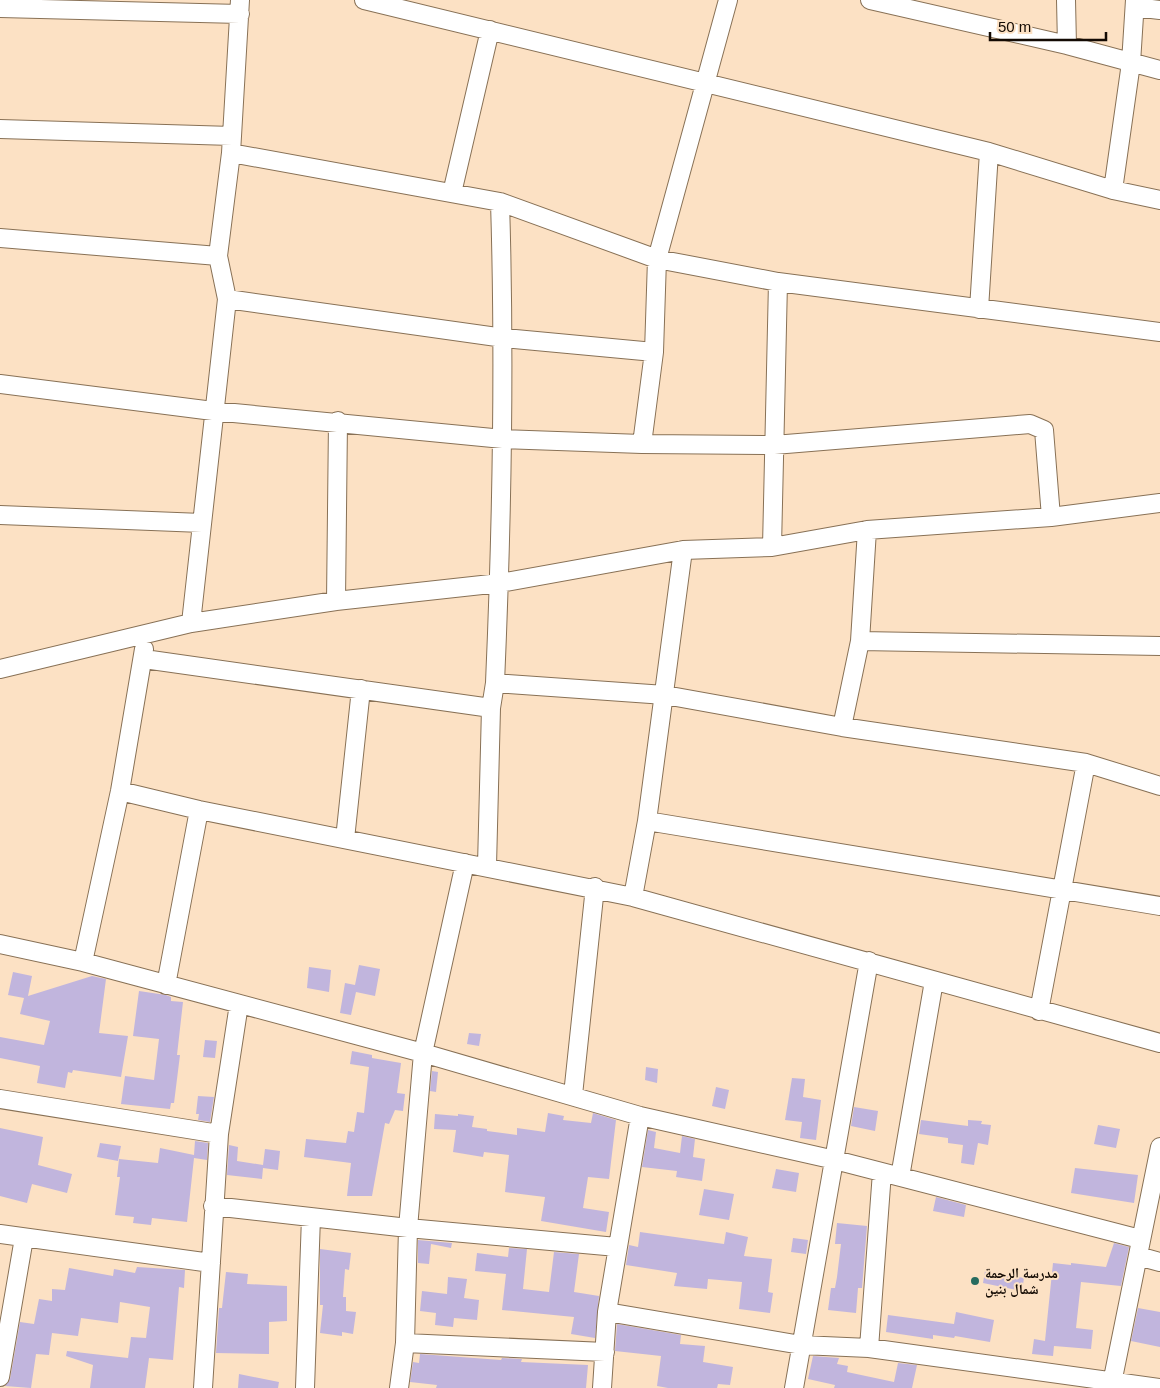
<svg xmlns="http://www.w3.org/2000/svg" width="1160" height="1388" font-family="Helvetica,'Noto Naskh Arabic',sans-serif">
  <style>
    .building { fill: #c1b5dd }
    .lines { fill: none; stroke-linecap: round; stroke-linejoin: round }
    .minor-casing { stroke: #887156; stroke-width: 20 }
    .minor { stroke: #fff; stroke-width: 18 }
    .poi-dot { fill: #276b5e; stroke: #fce1c4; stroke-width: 2 }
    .labels { text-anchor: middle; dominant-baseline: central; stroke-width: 4; stroke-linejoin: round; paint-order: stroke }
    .poi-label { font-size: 14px; font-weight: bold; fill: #130a03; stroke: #fce1c4; text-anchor: start }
  </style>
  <rect width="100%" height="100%" fill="#fce1c4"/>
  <!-- building -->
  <path class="building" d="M 359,965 L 380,969 L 375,996 L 356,992 L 351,1015 L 340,1013 L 345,983 L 355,985 Z
    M 309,967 L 331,970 L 329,992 L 307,988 Z
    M 13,972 L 32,976 L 28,996 L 92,976 L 106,979 L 99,1033 L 128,1036 L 121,1077 L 73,1070 L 72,1073 L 68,1072 L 65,1088 L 37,1083 L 40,1066 L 0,1058 L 0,1037 L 44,1045 L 50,1021 L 20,1014 L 24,998 L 8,995 Z
    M 139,991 L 166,995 L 171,997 L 171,1001 L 183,1002 L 177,1055 L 180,1055 L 174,1103 L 171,1103 L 170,1109 L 121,1104 L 125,1076 L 154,1080 L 159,1039 L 133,1036 Z
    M 469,1033 L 481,1034 L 479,1046 L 467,1044 Z
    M 205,1040 L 217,1041 L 215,1058 L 203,1057 Z
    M 352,1051 L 372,1055 L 372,1058 L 401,1063 L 397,1093 L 405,1094 L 403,1111 L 395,1110 L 389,1124 L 385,1123 L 372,1196 L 347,1196 L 351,1163 L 304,1157 L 306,1139 L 346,1143 L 348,1131 L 354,1132 L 357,1112 L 364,1113 L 369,1067 L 350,1064 Z
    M 646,1067 L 658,1069 L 657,1083 L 645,1080 Z
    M 432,1071 L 438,1072 L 436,1092 L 430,1091 Z
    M 792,1078 L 805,1079 L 803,1097 L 821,1100 L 816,1140 L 800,1138 L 802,1122 L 785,1120 Z
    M 716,1087 L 729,1090 L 725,1109 L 712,1106 Z
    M 198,1096 L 214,1097 L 210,1122 L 198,1120 L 199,1114 L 196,1114 Z
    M 854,1107 L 878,1111 L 875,1131 L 851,1126 Z
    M 548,1113 L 564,1116 L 563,1120 L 591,1123 L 593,1113 L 616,1120 L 609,1179 L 588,1177 L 583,1208 L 609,1212 L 606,1232 L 541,1221 L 545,1197 L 505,1192 L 509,1155 L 484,1152 L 483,1157 L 453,1152 L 456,1130 L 434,1129 L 435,1114 L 458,1116 L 458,1114 L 474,1116 L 472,1127 L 487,1129 L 487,1131 L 517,1135 L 517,1128 L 545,1132 Z
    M 921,1120 L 968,1126 L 968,1120 L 982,1121 L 981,1124 L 991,1125 L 988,1145 L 978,1143 L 974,1165 L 961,1163 L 963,1145 L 948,1143 L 948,1138 L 919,1134 Z
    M 1098,1125 L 1120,1129 L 1116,1148 L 1094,1144 Z
    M 0,1128 L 43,1137 L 38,1165 L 72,1174 L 67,1193 L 32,1184 L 27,1203 L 0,1196 Z
    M 648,1130 L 656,1132 L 654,1148 L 680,1153 L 682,1136 L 695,1139 L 693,1157 L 705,1159 L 702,1181 L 676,1177 L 677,1171 L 642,1167 Z
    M 195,1141 L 208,1143 L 207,1160 L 194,1158 L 187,1222 L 152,1218 L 151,1225 L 133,1223 L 134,1217 L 115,1215 L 120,1177 L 117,1177 L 119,1159 L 158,1163 L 160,1148 L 194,1155 Z
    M 100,1143 L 121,1146 L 118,1161 L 97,1157 Z
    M 229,1145 L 238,1147 L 237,1161 L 263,1165 L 265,1149 L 280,1151 L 278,1170 L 263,1168 L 262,1179 L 227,1175 Z
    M 1075,1168 L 1138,1175 L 1134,1203 L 1071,1193 Z
    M 776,1169 L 799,1173 L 796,1192 L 772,1188 Z
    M 704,1189 L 734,1194 L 729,1220 L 699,1215 Z
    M 936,1197 L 966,1205 L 964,1217 L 933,1211 Z
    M 837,1223 L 867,1226 L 862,1288 L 858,1288 L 856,1313 L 828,1310 L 831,1288 L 835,1288 L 837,1277 L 841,1244 L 835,1244 Z
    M 640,1232 L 724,1244 L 726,1232 L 748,1237 L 744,1256 L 772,1259 L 768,1292 L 773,1293 L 770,1313 L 739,1309 L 742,1282 L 708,1279 L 707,1289 L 674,1286 L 677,1273 L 626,1265 L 629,1245 L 638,1247 Z
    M 793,1238 L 808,1240 L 806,1254 L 791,1252 Z
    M 418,1240 L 452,1243 L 451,1248 L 431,1244 L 429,1264 L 418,1263 Z
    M 1114,1243 L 1129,1247 L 1121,1286 L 1081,1282 L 1076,1328 L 1093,1330 L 1091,1349 L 1054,1346 L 1053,1356 L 1032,1354 L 1034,1339 L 1045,1341 L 1053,1263 L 1071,1265 L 1071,1263 L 1106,1267 Z
    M 509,1248 L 527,1249 L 523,1289 L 549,1292 L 554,1252 L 579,1254 L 574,1292 L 599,1296 L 595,1338 L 571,1334 L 574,1317 L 502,1310 L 506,1274 L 475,1271 L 477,1253 L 508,1257 Z
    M 320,1249 L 351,1253 L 349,1270 L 345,1269 L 343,1297 L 346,1297 L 346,1311 L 356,1312 L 353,1334 L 342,1332 L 342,1336 L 320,1333 L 323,1305 L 320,1305 Z
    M 137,1267 L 185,1270 L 184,1288 L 179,1287 L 173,1360 L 149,1358 L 145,1388 L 90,1388 L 93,1365 L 66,1356 L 67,1351 L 128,1358 L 131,1337 L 146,1338 L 150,1307 L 120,1302 L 118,1323 L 81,1318 L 78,1336 L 52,1333 L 49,1355 L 36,1354 L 31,1388 L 5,1386 L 10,1379 L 20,1322 L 34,1324 L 39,1299 L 52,1301 L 52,1289 L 65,1290 L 69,1268 L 113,1276 L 114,1269 L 135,1273 Z
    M 985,1271 L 1024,1278 L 1022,1291 L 983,1283 Z
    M 226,1272 L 248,1274 L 247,1284 L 287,1286 L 287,1321 L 269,1322 L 269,1354 L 216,1353 L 219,1308 L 222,1308 Z
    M 448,1277 L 467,1279 L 464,1298 L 479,1300 L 477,1320 L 454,1318 L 453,1327 L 435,1325 L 436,1313 L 420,1311 L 422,1291 L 447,1294 Z
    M 1138,1308 L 1160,1312 L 1160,1347 L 1131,1341 Z
    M 956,1312 L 994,1320 L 990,1342 L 955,1336 L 954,1338 L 933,1335 L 933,1339 L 886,1332 L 888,1315 L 954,1324 Z
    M 617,1324 L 681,1335 L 680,1344 L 705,1346 L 703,1362 L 733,1367 L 730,1385 L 718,1384 L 717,1388 L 668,1388 L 657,1386 L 661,1356 L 615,1351 Z
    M 420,1354 L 501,1360 L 502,1358 L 522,1359 L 521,1362 L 588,1365 L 586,1388 L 436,1388 L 437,1385 L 410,1382 L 413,1362 L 419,1363 Z
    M 813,1356 L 839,1358 L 837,1364 L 848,1366 L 847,1372 L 894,1382 L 898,1363 L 917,1365 L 912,1388 L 834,1388 L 835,1385 L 808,1379 Z
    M 239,1374 L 279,1382 L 278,1388 L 238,1388 Z"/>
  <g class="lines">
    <defs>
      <path id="minor" d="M 364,0 L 989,152 L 1113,190 L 1160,200
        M 870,0 L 1067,45 L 1160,70
        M 1066,0 L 1067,45
        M 1135,7 L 1160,10
        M 0,8 L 240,14
        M 0,129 L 232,136
        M 231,153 L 500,202 L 657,259 L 778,282 L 1160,332
        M 1113,190 L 1131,63 L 1135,0
        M 452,193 L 490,30
        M 0,238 L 218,256
        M 227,299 L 504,338 L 654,352
        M 979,309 L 989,152
        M 0,384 L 213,411 L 503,439 L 642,444 L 774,445 L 1030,424 L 1044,430 L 1051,517
        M 642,444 L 654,352 L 657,259 L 728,0
        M 0,515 L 202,523
        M 772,547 L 778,282
        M 336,601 L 338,421
        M 191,623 L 227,299 L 218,256 L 231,153 L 240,0
        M 860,641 L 1160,646
        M 144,659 L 491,708
        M 0,669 L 191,623 L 336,601 L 500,583 L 683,550 L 772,547 L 867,530 L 1051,517 L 1160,503
        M 495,683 L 665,695 L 842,727 L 1086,763 L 1160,786
        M 842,727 L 860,641 L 867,530
        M 120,791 L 199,810 L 633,897 L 1160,1043
        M 647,821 L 1160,906
        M 345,839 L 361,689
        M 487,866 L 491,708 L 495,683 C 502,522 505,363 500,202
        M 633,897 L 647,821 L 683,550
        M 0,944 L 83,962 L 423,1053 L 640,1116 L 835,1160 L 1140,1239
        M 83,962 L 120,791 L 144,649
        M 166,985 L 199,810
        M 1039,1011 L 1086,763
        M 573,1095 L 595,887
        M 0,1099 L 219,1134
        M 900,1177 L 934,981
        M 213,1206 L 408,1228 L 617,1247
        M 0,1234 L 211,1263
        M 1138,1256 L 1160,1262
        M 607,1312 L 801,1345 L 869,1348 L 1160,1388
        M 405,1343 L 605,1352
        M 869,1348 L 882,1172
        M 0,1377 L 24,1238
        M 203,1388 L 219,1134 L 239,1004
        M 305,1388 L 311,1217
        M 399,1388 L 405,1343 L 408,1228 L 423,1053 L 465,863
        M 602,1388 L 607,1312 L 640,1116
        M 794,1388 L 869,961
        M 1111,1388 L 1160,1147"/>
    </defs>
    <!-- minor casing -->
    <use href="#minor" class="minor-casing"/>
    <!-- minor -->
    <use href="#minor" class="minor"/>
  </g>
  <!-- markers -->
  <circle class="poi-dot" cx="975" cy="1281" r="5"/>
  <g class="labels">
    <!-- poi labels -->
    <g class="poi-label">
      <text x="985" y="1273">مدرسة الرحمة<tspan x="985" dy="16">شمال بنين</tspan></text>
    </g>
  </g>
  <!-- scale -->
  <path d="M990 32v8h116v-8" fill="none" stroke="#130a03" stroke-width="2.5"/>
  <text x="998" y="32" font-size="15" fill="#130a03" stroke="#fce1c4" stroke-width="4" paint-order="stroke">50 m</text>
</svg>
